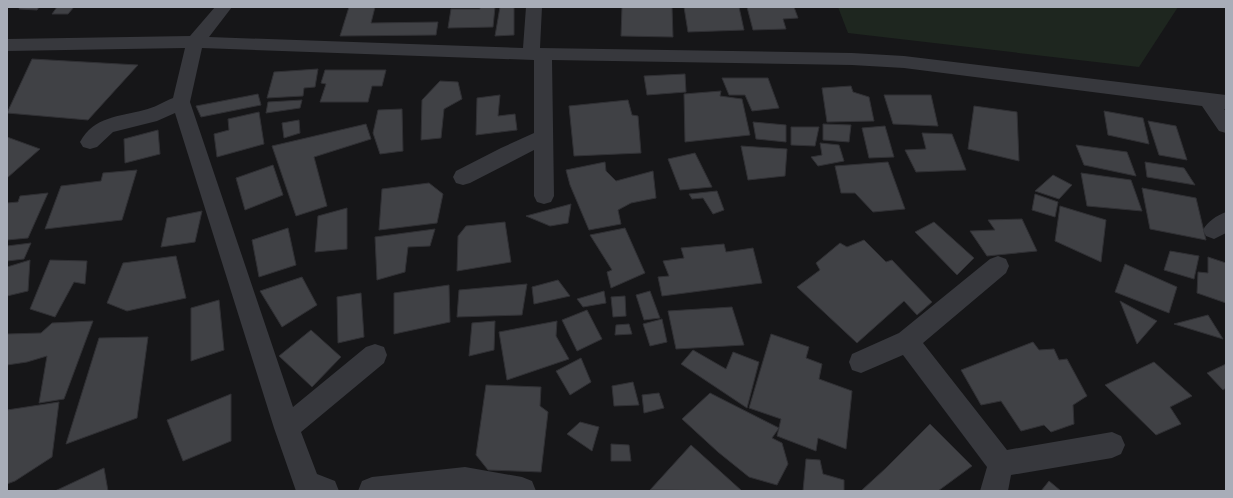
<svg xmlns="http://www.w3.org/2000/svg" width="1233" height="498" font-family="'Sofia Sans Condensed',sans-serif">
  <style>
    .green { fill: #1e261f }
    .building { fill: #404145; stroke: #303034 }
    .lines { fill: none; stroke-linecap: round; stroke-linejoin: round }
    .street { fill: #37383d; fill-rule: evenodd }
  </style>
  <rect width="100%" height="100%" fill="#161618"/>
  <!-- green -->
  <path class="green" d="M 838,7 L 1178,7 L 1139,67 L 848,33 Z"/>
  <!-- building -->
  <path class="building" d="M 20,7 L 39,7 L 37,10 L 19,9 Z
    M 57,7 L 74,7 L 68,14 L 52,14 Z
    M 349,7 L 375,7 L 371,23 L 438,22 L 436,35 L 340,36 Z
    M 480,7 L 495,7 L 493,27 L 448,28 L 451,9 L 480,9 Z
    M 500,7 L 514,7 L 514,35 L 495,36 Z
    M 622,7 L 672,7 L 673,37 L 621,36 Z
    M 684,7 L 739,7 L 744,30 L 688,32 Z
    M 747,7 L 794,7 L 798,18 L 783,19 L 786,29 L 753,30 Z
    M 32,59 L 138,65 L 88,120 L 7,113 Z
    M 318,69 L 315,87 L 304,88 L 303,96 L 267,98 L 274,72 Z
    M 325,70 L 386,70 L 382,86 L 372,86 L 368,102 L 320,102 L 326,84 L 321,83 Z
    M 685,74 L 686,92 L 647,95 L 644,76 Z
    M 722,78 L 768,78 L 779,108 L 752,111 L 745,95 L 729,95 Z
    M 440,81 L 458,82 L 462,99 L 444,109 L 441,138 L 421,140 L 422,100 Z
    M 851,86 L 853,92 L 869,97 L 874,121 L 827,122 L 822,88 Z
    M 721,91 L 720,96 L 742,99 L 750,135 L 685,142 L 684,94 Z
    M 258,94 L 261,105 L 201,117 L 196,106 Z
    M 500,95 L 498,116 L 515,114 L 517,130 L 476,135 L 477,98 Z
    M 884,95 L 931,95 L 938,126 L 893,124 Z
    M 302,100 L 300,108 L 266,113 L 268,102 Z
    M 628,100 L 632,115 L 638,116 L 641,153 L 574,156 L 569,106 Z
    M 974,106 L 1017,112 L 1019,161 L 968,149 Z
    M 402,109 L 403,151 L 380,154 L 373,133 L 378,110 Z
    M 1104,111 L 1143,118 L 1149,144 L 1108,135 Z
    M 259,112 L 264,144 L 217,157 L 214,134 L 229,130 L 228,119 Z
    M 299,120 L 300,133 L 284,138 L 282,123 Z
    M 1148,121 L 1176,126 L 1187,160 L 1159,155 Z
    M 753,122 L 786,125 L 786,142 L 756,139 Z
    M 366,124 L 371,139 L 314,157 L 327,206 L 296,216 L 272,146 Z
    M 823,124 L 851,125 L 849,142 L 823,140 Z
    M 885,126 L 894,157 L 869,158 L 862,128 Z
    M 791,127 L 819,127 L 815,146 L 791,145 Z
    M 158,130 L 160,154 L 125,163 L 124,139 Z
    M 922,133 L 952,134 L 966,170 L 916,172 L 905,150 L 926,149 Z
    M 7,137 L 40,149 L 7,178 Z
    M 820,143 L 839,145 L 844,161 L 818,166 L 811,157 L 822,155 Z
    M 1076,145 L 1127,152 L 1136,176 L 1084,165 Z
    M 741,146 L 787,149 L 785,176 L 748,180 Z
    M 695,153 L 712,187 L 680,190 L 668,159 Z
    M 605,162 L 606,171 L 616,181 L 653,171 L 656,198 L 631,203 L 618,210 L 621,224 L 589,230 L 570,185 L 566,170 Z
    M 888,162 L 905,209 L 873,212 L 855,193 L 841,193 L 835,166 Z
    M 1145,162 L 1184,168 L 1195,185 L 1147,177 Z
    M 273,165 L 283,195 L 245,210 L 236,178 Z
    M 137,170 L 122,220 L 45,229 L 61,186 L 101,181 L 103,173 Z
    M 1081,173 L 1131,180 L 1142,211 L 1087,206 Z
    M 1053,175 L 1072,185 L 1059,199 L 1035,191 Z
    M 429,183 L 443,194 L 437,223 L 379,230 L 382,189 Z
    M 1142,188 L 1196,198 L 1206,240 L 1150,229 Z
    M 717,191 L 724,210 L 713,214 L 703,198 L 692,199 L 689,194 Z
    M 48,193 L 28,238 L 7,240 L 7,203 L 18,202 L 20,196 Z
    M 1035,194 L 1058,202 L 1055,217 L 1032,210 Z
    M 571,204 L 568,223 L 550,226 L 526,216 Z
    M 1060,206 L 1106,220 L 1101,262 L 1055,241 Z
    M 347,208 L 347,249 L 315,252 L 318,216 Z
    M 202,211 L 195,242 L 161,247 L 167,218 Z
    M 1022,219 L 1037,251 L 987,256 L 970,231 L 995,230 L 988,220 Z
    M 505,222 L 511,262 L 457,271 L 458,236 L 466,226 Z
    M 934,222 L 974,258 L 957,275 L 915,232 Z
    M 288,228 L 296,265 L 259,277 L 252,240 Z
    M 625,228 L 645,273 L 611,288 L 607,272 L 612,270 L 590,235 Z
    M 435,229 L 430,246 L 408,247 L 405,272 L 377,280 L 375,237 Z
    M 864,240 L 886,262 L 892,260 L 932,302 L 917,315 L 904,301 L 857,343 L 797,287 L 820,270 L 816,263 L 840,243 L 847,247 Z
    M 31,243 L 24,259 L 7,261 L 7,246 Z
    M 724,244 L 726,252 L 753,248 L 762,283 L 662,296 L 658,277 L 669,276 L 663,261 L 684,258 L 681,248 Z
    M 1170,251 L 1199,256 L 1194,279 L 1164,270 Z
    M 176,256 L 186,298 L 127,311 L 107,303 L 123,263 Z
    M 1208,257 L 1226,263 L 1226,303 L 1197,293 L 1198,272 L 1208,273 Z
    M 30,260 L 28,291 L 7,296 L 7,267 Z
    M 50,260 L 87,261 L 85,284 L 74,282 L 55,317 L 30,309 Z
    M 1125,264 L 1177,287 L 1169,313 L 1115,292 Z
    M 302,277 L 317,305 L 282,327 L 260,291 Z
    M 558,280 L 570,296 L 534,304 L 532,287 Z
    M 527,284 L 522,315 L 457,317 L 459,290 Z
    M 449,285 L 450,322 L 394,334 L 394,293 Z
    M 604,291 L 606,303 L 583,307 L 577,299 Z
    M 650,291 L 660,318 L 644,320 L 636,295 Z
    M 361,293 L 364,337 L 338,343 L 337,297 Z
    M 625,296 L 626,316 L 613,317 L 611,297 Z
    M 219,300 L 224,350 L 191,361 L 191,308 Z
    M 1120,301 L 1157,321 L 1137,344 Z
    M 732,307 L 744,345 L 676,349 L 668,311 Z
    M 587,310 L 602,339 L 577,351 L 562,320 Z
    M 1208,315 L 1223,339 L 1174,324 Z
    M 662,319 L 667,342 L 650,346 L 643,324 Z
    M 93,321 L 64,399 L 39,403 L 47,356 L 27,362 L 7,365 L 7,334 L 41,333 L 52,323 Z
    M 495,321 L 494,350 L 469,356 L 472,323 Z
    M 557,321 L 556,336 L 569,359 L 507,380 L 499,332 Z
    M 629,324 L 632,334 L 615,335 L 616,325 Z
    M 311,330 L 341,357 L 312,387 L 279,356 Z
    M 771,334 L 809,347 L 806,358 L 822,364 L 819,379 L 852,391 L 846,449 L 818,438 L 816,451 L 777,436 L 781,419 L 749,408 Z
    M 148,337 L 137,418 L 66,444 L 99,338 Z
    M 1033,342 L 1039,350 L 1054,349 L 1059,360 L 1067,359 L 1087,396 L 1073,405 L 1074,424 L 1051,432 L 1044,425 L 1021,431 L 1001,401 L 981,405 L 961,370 Z
    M 693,350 L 726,369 L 733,352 L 759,362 L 747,408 L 681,364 Z
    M 581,358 L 591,382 L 570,395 L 556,371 Z
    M 1154,362 L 1192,396 L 1170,407 L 1181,424 L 1156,435 L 1105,385 Z
    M 1226,364 L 1226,388 L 1223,390 L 1207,373 Z
    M 633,382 L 639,405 L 614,406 L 612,386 Z
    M 486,385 L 541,387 L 540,406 L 548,412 L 541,472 L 488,470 L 476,455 Z
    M 659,393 L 664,408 L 644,413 L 642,395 Z
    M 710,393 L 779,428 L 772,438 L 782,443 L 788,464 L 777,485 L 749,477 L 718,452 L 682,419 Z
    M 231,394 L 231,441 L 183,461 L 167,420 Z
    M 59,402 L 52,457 L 15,481 L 7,484 L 7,410 Z
    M 580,422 L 599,427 L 592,451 L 567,434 Z
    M 930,424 L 972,466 L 938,491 L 864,491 L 862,490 L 886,468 Z
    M 611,444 L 629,445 L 631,461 L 611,461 Z
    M 691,445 L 742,491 L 650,490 Z
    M 806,459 L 820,460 L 823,474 L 844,480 L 844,491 L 803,491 Z
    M 104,468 L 108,491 L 55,491 Z
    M 1049,481 L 1061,491 L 1041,491 Z"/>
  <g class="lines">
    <!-- street -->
    <path class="street" d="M 215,7 L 232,7 L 209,37 L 523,48 L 526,7 L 542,7 L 540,48 L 852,53 L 904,56 L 1226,95 L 1226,109 L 1224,109 L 1226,111 L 1226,133 L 1219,131 L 1202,106 L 904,68 L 852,65 L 552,60 L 554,196 L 551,202 L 544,204 L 537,202 L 534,196 L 534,150 L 470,183 L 463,185 L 456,183 L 453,177 L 456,171 L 501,148 L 534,133 L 534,60 L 202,48 L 190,102 L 293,407 L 366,347 L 375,344 L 384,347 L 387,355 L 384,363 L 301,432 L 317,474 L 335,481 L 339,491 L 296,491 L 274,428 L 175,113 L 157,121 L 113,132 L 97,147 L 90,149 L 83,147 L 80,142 C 94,116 119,117 144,110 C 154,108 163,102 173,98 L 185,48 L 7,51 L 7,39 L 190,36 Z
      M 1226,212 L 1226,233 L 1214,239 L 1206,236 L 1203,230 C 1208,221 1216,216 1226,212 Z
      M 998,256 L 1006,259 L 1009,266 L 1006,273 L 923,343 L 1007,450 L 1112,432 L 1121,436 L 1125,445 L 1121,454 L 1112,458 L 1011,475 L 1008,491 L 980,491 L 987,467 L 903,355 L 861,373 L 852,370 L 849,362 L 852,354 L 899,333 L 990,259 Z
      M 465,467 L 522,477 L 532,481 L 536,491 L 358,491 L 362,481 L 372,477 Z"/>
  </g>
  <!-- border -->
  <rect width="1233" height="498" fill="none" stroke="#a8adb8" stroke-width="16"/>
</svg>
